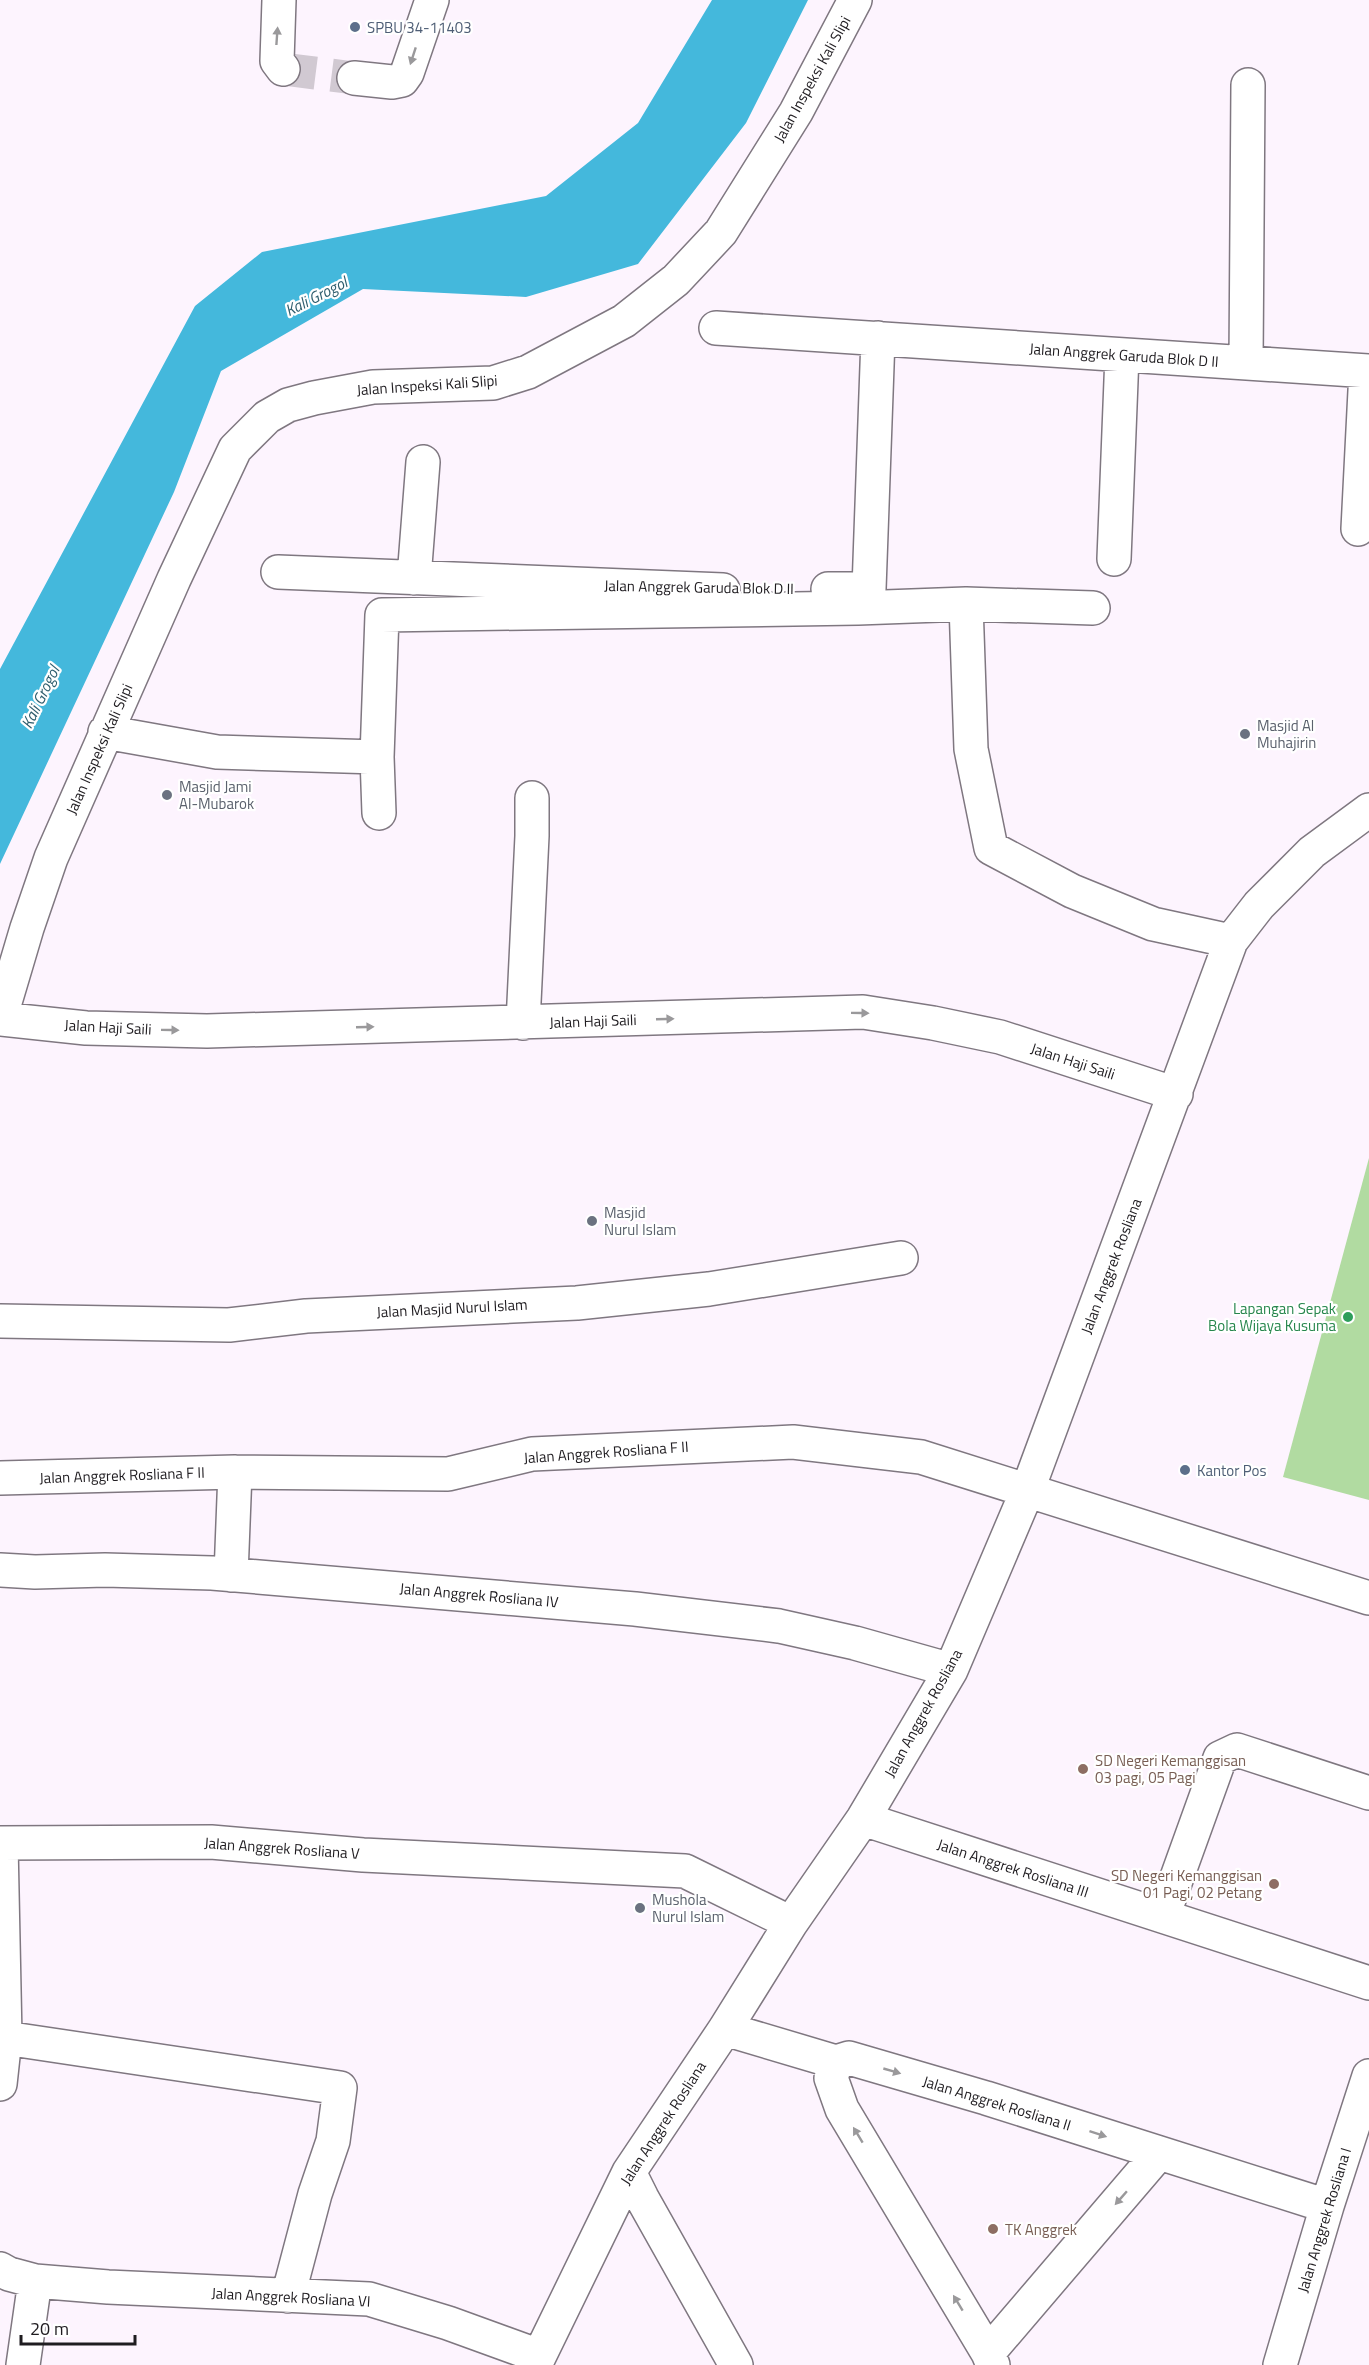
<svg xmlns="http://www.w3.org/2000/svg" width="1369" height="2365" font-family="'Titillium Web',sans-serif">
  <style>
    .green { fill: #b1dba1 }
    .water { fill: #44b8dc }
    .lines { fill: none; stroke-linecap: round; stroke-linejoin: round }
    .minor-tunnel { stroke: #d1c9d2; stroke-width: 33; stroke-dasharray: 33 16; stroke-linecap: butt }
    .minor-casing { stroke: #7f7780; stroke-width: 36 }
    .minor { stroke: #fff; stroke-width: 33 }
    .oneway { fill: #9a999b }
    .service-dot { fill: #5c6f8a; stroke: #fff; stroke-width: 2 }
    .worship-dot { fill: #6b7280; stroke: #fff; stroke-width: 2 }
    .leisure-dot { fill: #2e9e5b; stroke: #fff; stroke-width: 2 }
    .education-dot { fill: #8d6e63; stroke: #fff; stroke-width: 2 }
    .labels { text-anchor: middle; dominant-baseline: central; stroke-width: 4.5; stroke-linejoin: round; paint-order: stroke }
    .service-label { font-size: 15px; fill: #4e5e75; stroke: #fff; text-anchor: start }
    .street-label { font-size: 15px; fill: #1f1c20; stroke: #fff }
    .worship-label { font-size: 15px; fill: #5b616d; stroke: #fff; text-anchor: start }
    .leisure-label { font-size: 15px; fill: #27864d; stroke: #fff; text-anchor: end }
    .education-label { font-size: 15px; fill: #785e54; stroke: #fff; text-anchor: start }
    .water-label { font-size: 16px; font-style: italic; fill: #2f5e6e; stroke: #fff }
  </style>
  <rect width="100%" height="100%" fill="#fdf4fe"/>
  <!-- green -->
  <path class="green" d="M 1369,1158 L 1369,1500 L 1283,1477 Z"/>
  <!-- water -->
  <path class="water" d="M 712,0 L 808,0 L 746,123 L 638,264 L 526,297 L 363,289 L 221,371 L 174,492 L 0,864 L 0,669 L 195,306 L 262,252 L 546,196 L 638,123 Z"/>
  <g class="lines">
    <!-- minor-tunnel -->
    <path class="minor-tunnel" d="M 283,69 L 354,78"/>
    <defs>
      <path id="minor" d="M 279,0 L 277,61 L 283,69
        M 354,78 L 392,82 L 402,80 L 407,73 L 432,0
        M 716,328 L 1369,371
        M 1246,363 L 1248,85
        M 1358,529 L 1366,371
        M 1114,559 L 1122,355
        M 278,572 L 723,590
        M 414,578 L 423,462
        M 828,589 L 869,589 L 878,338
        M 966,604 L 971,749 L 991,848 L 1072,891 L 1153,924 L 1231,941
        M 105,732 L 217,752 L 377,757
        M 379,813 L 377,757 L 382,615 L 858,608 L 966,604 L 1093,608
        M 0,1019 L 27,928 L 51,858 L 174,579 L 235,449 L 267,417 L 288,405 L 314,398 L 373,387 L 493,383 L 528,372 L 624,321 L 676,280 L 721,232 L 796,112 L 855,0
        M 0,1019 L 86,1028 L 207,1031 L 863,1012 L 933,1023 L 1000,1037 L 1176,1094
        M 523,1023 L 532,836 L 532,798
        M 0,1321 L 229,1325 L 306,1316 L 577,1303 L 709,1289 L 901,1258
        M 0,1478 L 235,1472 L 448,1474 L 532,1454 L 793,1442 L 921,1457 L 1369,1598
        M 0,1570 L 35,1572 L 105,1570 L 212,1573 L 635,1609 L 779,1626 L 855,1643 L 951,1670
        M 231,1575 L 235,1472
        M 863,1819 L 1369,1983
        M 1163,1916 L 1220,1758 L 1237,1750 L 1369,1793
        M 725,2029 L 836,2062 L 849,2058 L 986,2098 L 1327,2206
        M 5,2038 L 340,2088 L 333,2141 L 315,2194 L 288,2296
        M 836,2062 L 831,2078 L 842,2109 L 988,2353 L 993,2365
        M 0,2084 L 5,2038 L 1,1843 L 211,1842 L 363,1855 L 685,1871 L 791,1923
        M 629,2172 L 642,2198 L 736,2365
        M 0,2269 L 9,2274 L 35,2281 L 108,2287 L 369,2299 L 448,2323 L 539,2356
        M 988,2353 L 1159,2153
        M 23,2365 L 35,2281
        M 535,2365 L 629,2172 L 725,2029 L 791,1923 L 863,1819 L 951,1670 L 1028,1489 L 1231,941 L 1259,905 L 1312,852 L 1369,810
        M 1280,2365 L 1327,2206 L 1369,2076"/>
    </defs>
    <!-- minor casing -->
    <use href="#minor" class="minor-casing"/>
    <!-- minor -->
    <use href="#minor" class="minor"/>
  </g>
  <!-- one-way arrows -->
  <defs><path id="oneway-solid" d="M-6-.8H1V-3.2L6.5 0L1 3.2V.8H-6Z" transform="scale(1.5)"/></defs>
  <g class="oneway">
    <use href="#oneway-solid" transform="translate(277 36) rotate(-86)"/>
    <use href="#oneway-solid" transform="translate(413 56) rotate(108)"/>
    <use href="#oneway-solid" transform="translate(860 1013) rotate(1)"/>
    <use href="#oneway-solid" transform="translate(665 1019) rotate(-2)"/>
    <use href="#oneway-solid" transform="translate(365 1027) rotate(-2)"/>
    <use href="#oneway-solid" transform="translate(170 1030) rotate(1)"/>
    <use href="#oneway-solid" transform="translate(892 2071) rotate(16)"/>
    <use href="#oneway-solid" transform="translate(1098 2134) rotate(18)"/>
    <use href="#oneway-solid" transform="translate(858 2135) rotate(-121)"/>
    <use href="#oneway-solid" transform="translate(1121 2198) rotate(131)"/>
    <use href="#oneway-solid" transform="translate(958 2303) rotate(-121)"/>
  </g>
  <!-- markers -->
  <g class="service-dot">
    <circle cx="355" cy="27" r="6"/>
    <circle cx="1185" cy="1470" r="6"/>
  </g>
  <g class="worship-dot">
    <circle cx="1245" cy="734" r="6"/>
    <circle cx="167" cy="795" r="6"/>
    <circle cx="592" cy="1221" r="6"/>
    <circle cx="640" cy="1908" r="6"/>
  </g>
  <circle class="leisure-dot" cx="1348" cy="1317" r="6"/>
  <g class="education-dot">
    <circle cx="1083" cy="1769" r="6"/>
    <circle cx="1274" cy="1884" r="6"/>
    <circle cx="993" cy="2229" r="6"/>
  </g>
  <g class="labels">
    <!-- service labels -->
    <g class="service-label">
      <text x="367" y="27">SPBU 34-11403</text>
      <text x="1197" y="1470">Kantor Pos</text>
    </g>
    <!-- street labels -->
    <g class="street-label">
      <text transform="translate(812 79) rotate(-61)">Jalan Inspeksi Kali Slipi</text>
      <text transform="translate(1124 355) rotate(4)">Jalan Anggrek Garuda Blok D II</text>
      <text transform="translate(427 385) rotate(-4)">Jalan Inspeksi Kali Slipi</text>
      <text transform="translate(699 587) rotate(1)">Jalan Anggrek Garuda Blok D II</text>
      <text transform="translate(99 749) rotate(-66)">Jalan Inspeksi Kali Slipi</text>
      <text transform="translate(593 1021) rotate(-2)">Jalan Haji Saili</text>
      <text transform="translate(108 1027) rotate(3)">Jalan Haji Saili</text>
      <text transform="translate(1073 1061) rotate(18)">Jalan Haji Saili</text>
      <text transform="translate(1111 1266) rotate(-69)">Jalan Anggrek Rosliana</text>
      <text transform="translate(452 1308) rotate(-3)">Jalan Masjid Nurul Islam</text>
      <text transform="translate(606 1452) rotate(-4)">Jalan Anggrek Rosliana F II</text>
      <text transform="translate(122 1475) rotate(-2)">Jalan Anggrek Rosliana F II</text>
      <text transform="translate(479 1595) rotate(5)">Jalan Anggrek Rosliana IV</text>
      <text transform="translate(923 1713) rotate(-61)">Jalan Anggrek Rosliana</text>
      <text transform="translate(282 1848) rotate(4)">Jalan Anggrek Rosliana V</text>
      <text transform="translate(1013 1868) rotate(18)">Jalan Anggrek Rosliana III</text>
      <text transform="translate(997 2103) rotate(17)">Jalan Anggrek Rosliana II</text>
      <text transform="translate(663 2123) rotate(-57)">Jalan Anggrek Rosliana</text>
      <text transform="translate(1324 2220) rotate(-73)">Jalan Anggrek Rosliana I</text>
      <text transform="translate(291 2297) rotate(3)">Jalan Anggrek Rosliana VI</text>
    </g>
    <!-- worship labels -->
    <g class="worship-label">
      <text x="1257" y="725">Masjid Al<tspan x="1257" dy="17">Muhajirin</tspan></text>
      <text x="179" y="786">Masjid Jami<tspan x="179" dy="17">Al-Mubarok</tspan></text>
      <text x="604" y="1212">Masjid<tspan x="604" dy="17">Nurul Islam</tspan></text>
      <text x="652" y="1899">Mushola<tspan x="652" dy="17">Nurul Islam</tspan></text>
    </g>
    <!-- leisure labels -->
    <g class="leisure-label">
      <text x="1336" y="1308">Lapangan Sepak<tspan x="1336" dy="17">Bola Wijaya Kusuma</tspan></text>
    </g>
    <!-- education labels -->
    <g class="education-label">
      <text x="1095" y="1760">SD Negeri Kemanggisan<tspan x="1095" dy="17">03 pagi, 05 Pagi</tspan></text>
      <text x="1262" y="1875" text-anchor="end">SD Negeri Kemanggisan<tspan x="1262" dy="17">01 Pagi, 02 Petang</tspan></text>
      <text x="1005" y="2229">TK Anggrek</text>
    </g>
    <!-- water labels -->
    <g class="water-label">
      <text transform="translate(316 296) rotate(-27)">Kali Grogol</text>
      <text transform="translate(40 697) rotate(-64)">Kali Grogol</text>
    </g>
  </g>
  <!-- scale -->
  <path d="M21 2335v9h114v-9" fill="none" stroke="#1f1c20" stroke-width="3"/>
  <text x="30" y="2335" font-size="18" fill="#1f1c20" stroke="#ffffff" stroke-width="4.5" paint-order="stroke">20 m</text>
</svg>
